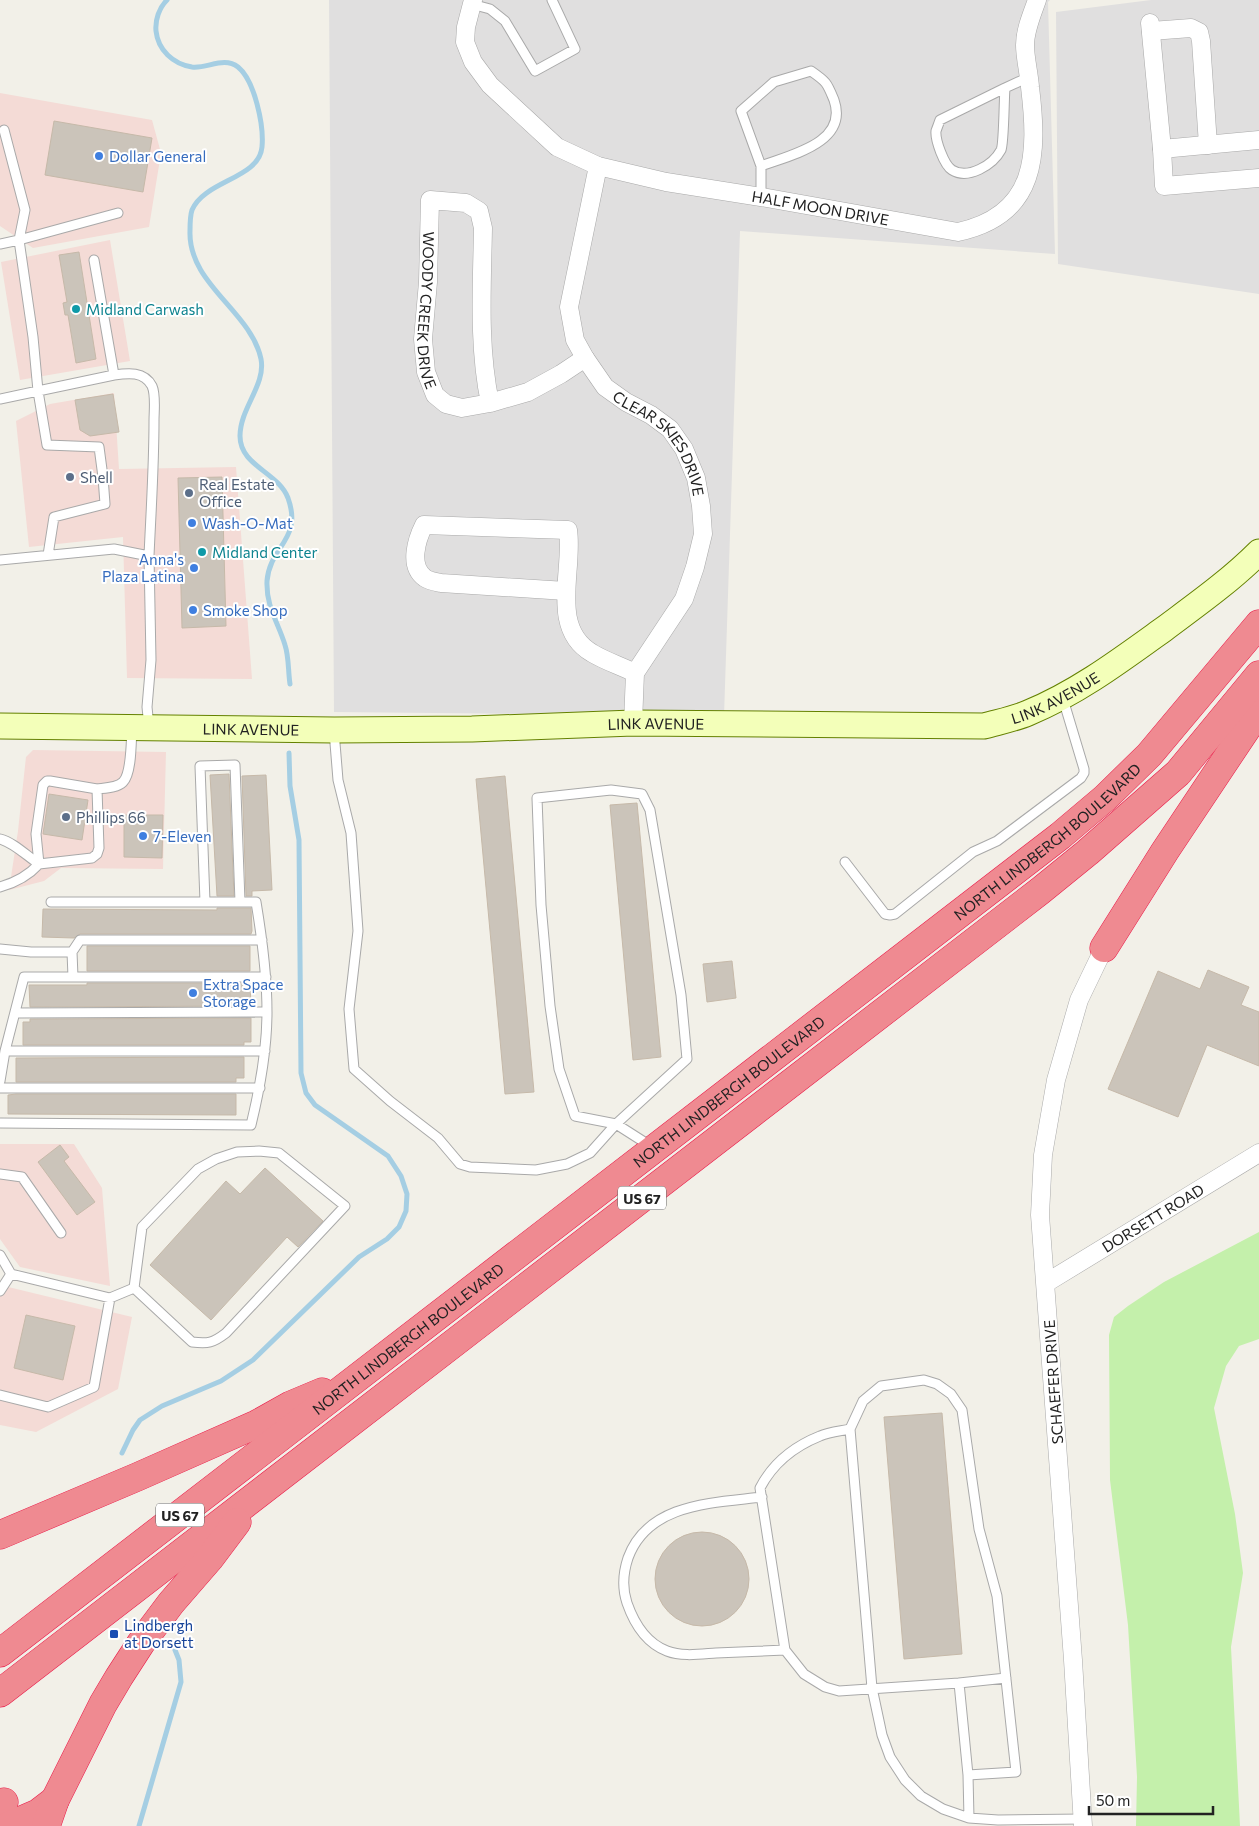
<svg xmlns="http://www.w3.org/2000/svg" width="1259" height="1826" font-family="Commissioner,sans-serif">
  <style>
    .residential { fill: #e0dfdf }
    .commercial { fill: #f4dbd6 }
    .grass { fill: #c4f0ab }
    .lines { fill: none; stroke-linecap: round; stroke-linejoin: round }
    .stream { stroke: #a5cee3; stroke-width: 5 }
    .building { fill: #cbc4ba; stroke: #c6b9a9 }
    .lane-casing { stroke: #a9a9a9; stroke-width: 11 }
    .street-casing { stroke: #a9a9a9; stroke-width: 19 }
    .secondary-casing { stroke: #648100; stroke-width: 27 }
    .highway-casing { stroke: #ea1b49; stroke-width: 29 }
    .lane { stroke: #fff; stroke-width: 9 }
    .street { stroke: #fff; stroke-width: 18 }
    .secondary { stroke: #f3ffb9; stroke-width: 25 }
    .highway { stroke: #ef8a91; stroke-width: 28 }
    .shop-dot { fill: #3f7fe0; stroke: #fff; stroke-width: 2 }
    .culture-dot { fill: #0f9aa8; stroke: #fff; stroke-width: 2 }
    .service-dot { fill: #5c6f8a; stroke: #fff; stroke-width: 2 }
    .transit-dot { fill: #1a4fb4; stroke: #fff; stroke-width: 2 }
    .labels { text-anchor: middle; dominant-baseline: central; stroke-width: 4; stroke-linejoin: round; paint-order: stroke }
    .shield { fill: #fff; stroke: #646464; stroke-width: 1 }
    .shield-label { font-size: 14px; font-weight: bold; fill: #222 }
    .shop-label { font-size: 15px; fill: #366cbe; stroke: #fff; text-anchor: start }
    .street-label { font-size: 15px; fill: #222; stroke: #fff }
    .culture-label { font-size: 15px; fill: #0d838f; stroke: #fff; text-anchor: start }
    .service-label { font-size: 15px; fill: #4e5e75; stroke: #fff; text-anchor: start }
    .transit-label { font-size: 15px; fill: #164399; stroke: #fff; text-anchor: start }
  </style>
  <rect width="100%" height="100%" fill="#f2f0e8"/>
  <!-- residential -->
  <path class="residential" d="M 329,0 L 1050,0 L 1048,2 L 1055,254 L 740,231 L 724,716 L 334,712 Z
    M 1151,0 L 1259,0 L 1259,294 L 1058,264 L 1056,12 Z"/>
  <!-- commercial -->
  <path class="commercial" d="M 0,93 L 152,120 L 161,153 L 149,227 L 33,248 L 0,226 Z
    M 110,240 L 130,361 L 20,380 L 1,262 Z
    M 114,393 L 119,469 L 236,467 L 252,679 L 127,678 L 123,537 L 29,547 L 16,421 L 50,404 Z
    M 33,750 L 166,752 L 163,869 L 61,868 L 44,881 L 9,890 L 18,831 L 26,757 Z
    M 0,1144 L 74,1144 L 102,1188 L 110,1286 L 20,1267 L 0,1239 Z
    M 0,1285 L 132,1317 L 118,1389 L 36,1432 L 0,1425 Z"/>
  <!-- grass -->
  <path class="grass" d="M 1259,1232 L 1259,1339 L 1239,1346 L 1226,1366 L 1214,1408 L 1235,1514 L 1243,1573 L 1231,1647 L 1240,1826 L 1136,1826 L 1137,1777 L 1128,1625 L 1110,1480 L 1109,1335 L 1114,1317 L 1128,1306 L 1164,1282 Z"/>
  <g class="lines">
    <!-- stream -->
    <path class="stream" d="M 167,0 C 159,8 155,20 156,31 C 158,50 173,64 192,67 C 207,69 224,56 238,67 C 255,81 264,126 262,147 C 259,179 205,180 192,210 C 190,216 190,225 190,231 C 188,284 251,311 261,359 C 266,385 240,408 240,436 C 240,466 278,472 288,498 C 303,540 270,545 267,581 C 266,607 278,622 285,645 C 289,657 288,671 290,684
      M 122,1453 L 133,1430 L 140,1420 L 162,1406 L 221,1381 L 253,1360 L 359,1257 L 387,1239 L 399,1227 L 406,1211 L 407,1194 L 401,1176 L 388,1156 L 315,1105 L 306,1093 L 301,1073 L 299,840 L 290,786 L 289,753
      M 139,1826 L 181,1682 L 179,1660 L 173,1645"/>
  </g>
  <!-- building -->
  <path class="building" d="M 54,121 L 152,138 L 143,192 L 45,175 Z
    M 79,252 L 96,359 L 76,363 L 68,315 L 65,315 L 63,303 L 67,302 L 59,255 Z
    M 113,394 L 119,432 L 90,436 L 80,430 L 75,400 Z
    M 222,477 L 226,626 L 182,628 L 178,478 Z
    M 229,774 L 234,896 L 217,896 L 210,775 Z
    M 266,775 L 272,890 L 252,891 L 252,896 L 246,896 L 242,776 Z
    M 505,776 L 534,1092 L 505,1094 L 476,779 Z
    M 49,794 L 88,800 L 82,840 L 43,834 Z
    M 637,803 L 661,1057 L 633,1060 L 610,805 Z
    M 124,815 L 163,815 L 162,858 L 124,857 Z
    M 217,908 L 251,908 L 252,931 L 251,934 L 80,934 L 74,938 L 42,937 L 43,909 L 217,910 Z
    M 87,946 L 250,946 L 250,971 L 87,971 Z
    M 732,961 L 736,998 L 707,1002 L 703,964 Z
    M 1208,970 L 1249,987 L 1241,1005 L 1259,1012 L 1259,1066 L 1207,1045 L 1178,1117 L 1108,1089 L 1158,971 L 1200,989 Z
    M 87,983 L 250,983 L 251,1006 L 30,1007 L 29,985 L 87,985 Z
    M 251,1018 L 251,1042 L 244,1042 L 244,1045 L 23,1045 L 23,1022 L 30,1022 L 30,1019 Z
    M 244,1057 L 244,1078 L 236,1078 L 236,1082 L 16,1082 L 16,1058 Z
    M 16,1094 L 236,1094 L 236,1115 L 8,1114 L 8,1095 Z
    M 60,1145 L 69,1157 L 64,1161 L 95,1202 L 77,1215 L 38,1162 Z
    M 265,1168 L 323,1221 L 298,1247 L 287,1237 L 211,1320 L 150,1265 L 226,1181 L 240,1194 Z
    M 26,1315 L 75,1326 L 63,1380 L 14,1368 Z
    M 942,1413 L 962,1654 L 904,1659 L 884,1417 Z
    M655 1579a47 47 0 1 1 94 0a47 47 0 1 1-94 0Z"/>
  <g class="lines">
    <defs>
      <path id="lane" d="M 471,4 L 490,9 L 505,21 L 535,71 L 575,49 L 552,0
        M 1005,88 L 940,120 C 939,123 937,128 936,131 C 935,140 944,165 952,170 C 968,180 993,165 1001,150 C 1004,144 1004,98 1005,88 L 1029,77
        M 4,130 L 25,210 L 19,240 L 118,213
        M 761,197 L 761,166 C 790,155 849,143 834,100 C 827,83 827,82 811,71 L 774,82 L 741,111 L 761,166
        M 0,244 L 19,240 L 33,337 L 38,391 L 114,375 L 94,260
        M 114,375 C 128,373 144,371 152,386 C 156,395 154,410 154,421 C 154,466 151,511 149,556
        M 0,399 L 38,391 L 47,445 L 99,447 L 103,477 L 105,504 L 54,517 L 48,555
        M 0,560 L 114,549 L 149,556 L 151,660 L 147,707 L 149,727
        M 334,731 L 338,780 L 351,833 L 358,931 L 349,1009 L 354,1069 L 390,1101 L 438,1138 L 460,1164 L 470,1167 L 536,1170 L 567,1164 L 590,1153 L 616,1124 L 687,1059 L 681,995 L 650,810 L 642,794 L 611,790 L 537,798 L 541,905 L 550,1006 L 559,1069 L 575,1116 L 616,1124 L 652,1147
        M 97,789 L 50,781 L 47,781 L 43,785 L 36,834 L 39,864 L 92,858 L 97,854 L 99,848 L 97,789 C 105,788 117,788 123,782 C 132,773 131,740 132,728
        M 0,839 C 13,842 27,856 39,864 C 29,875 14,883 0,887
        M 845,862 L 885,914 L 890,915 L 895,914 L 973,852 L 997,841 L 1081,778 L 1084,773 L 1084,769 L 1063,699
        M 205,902 L 200,766 L 235,765 L 240,902
        M 0,949 L 31,952 L 72,952
        M 73,977 L 72,952 L 80,940 L 262,940
        M 15,1013 L 267,1012
        M 5,1051 L 265,1051
        M 0,1081 L 5,1051 L 24,977 L 266,977
        M 0,1088 L 260,1088
        M 0,1123 L 251,1125 C 260,1088 267,1050 267,1012 C 267,975 262,938 256,902 L 51,902
        M 259,1151 L 279,1153 L 345,1206 L 226,1333 C 213,1343 208,1344 192,1342 L 134,1288 L 142,1227 L 198,1169 L 216,1159 L 237,1152 Z
        M 0,1174 L 22,1177 L 61,1233
        M 0,1255 L 11,1274 L 110,1298 L 134,1288
        M 0,1291 L 11,1274
        M 0,1395 L 48,1407 L 94,1387 L 110,1298
        M 850,1429 C 841,1431 829,1432 820,1436 C 795,1446 773,1463 760,1488 L 785,1650 L 804,1674 L 825,1687 L 839,1691 L 959,1683 L 968,1775 L 1016,1772 L 997,1596 L 979,1529 L 962,1410 L 951,1394 L 937,1384 L 924,1380 L 881,1386 L 863,1401 L 850,1429 L 872,1688 L 882,1735 L 890,1757 L 905,1780 L 921,1796 L 943,1809 L 969,1818 L 998,1820 L 1083,1819
        M 762,1497 C 713,1503 648,1503 628,1558 C 623,1573 622,1588 627,1603 C 634,1623 646,1643 667,1651 C 682,1657 701,1654 716,1653 C 739,1652 762,1651 785,1650
        M 959,1683 L 1006,1678
        M 968,1775 L 969,1818"/>
      <g id="street">
        <path id="s1" d="M 473,0 L 466,27 L 465,42 L 473,62 L 490,85 L 557,147 L 598,166 L 666,182 L 761,197 L 958,232 C 1038,215 1038,153 1030,87 C 1029,73 1025,58 1025,45 C 1025,30 1032,14 1037,0"/>
        <path d="M 1150,23 L 1162,149 L 1259,140"/>
        <path d="M 1151,31 L 1191,28 L 1199,32 L 1201,41 L 1208,145"/>
        <path d="M 1162,149 L 1164,186 L 1259,178"/>
        <path id="s2" d="M 598,166 L 569,307 L 575,340 L 585,358 L 605,387 L 626,402 L 651,415 L 670,429 L 684,449 L 696,478 L 701,506 L 703,534 L 695,567 L 684,599 L 635,673 L 633,723"/>
        <path id="s3" d="M 490,403 C 478,346 482,286 483,228 L 479,211 L 466,203 L 430,200 L 428,282 L 423,339 L 426,372 L 435,395 L 446,404 L 462,408 L 490,403 L 528,392 L 561,374 L 585,358"/>
        <path d="M 566,591 L 441,583 C 436,582 429,581 425,578 C 408,566 417,539 424,525 L 568,530 C 574,569 549,628 592,653 C 605,661 621,666 635,673"/>
        <path id="s4" d="M 1046,1283 L 1259,1153"/>
        <path d="M 1083,1826 L 1073,1660 L 1040,1215 L 1043,1155 L 1056,1080 L 1079,1000 L 1104,948"/>
      </g>
      <g id="secondary">
        <path id="s5" d="M 0,726 L 334,730 L 472,729 L 633,723 L 984,726 C 998,722 1014,719 1028,713 C 1077,693 1121,660 1164,629 C 1196,605 1230,581 1259,552"/>
      </g>
      <g id="highway">
        <path d="M 1104,948 L 1165,851 L 1259,710"/>
        <path d="M 0,1535 L 137,1477 L 257,1424 L 291,1405 L 322,1392"/>
        <path id="s6" d="M 0,1653 L 1060,836 L 1105,798 L 1149,755 L 1259,624"/>
        <path d="M 0,1693 L 1040,891 L 1088,852 L 1178,773 L 1259,675"/>
        <path d="M 0,1815 L 4,1802"/>
        <path d="M 8,1826 L 38,1813 L 55,1800"/>
        <path d="M 46,1826 L 55,1800 L 103,1704 L 119,1677 L 141,1643 L 171,1603 L 210,1558 L 237,1522"/>
      </g>
    </defs>
    <!-- lane casing -->
    <use href="#lane" class="lane-casing"/>
    <!-- street casing -->
    <use href="#street" class="street-casing"/>
    <!-- secondary casing -->
    <use href="#secondary" class="secondary-casing"/>
    <!-- highway casing -->
    <use href="#highway" class="highway-casing"/>
    <!-- lane -->
    <use href="#lane" class="lane"/>
    <!-- street -->
    <use href="#street" class="street"/>
    <!-- secondary -->
    <use href="#secondary" class="secondary"/>
    <!-- highway -->
    <use href="#highway" class="highway"/>
  </g>
  <!-- markers -->
  <g class="shop-dot">
    <circle cx="99" cy="156" r="5"/>
    <circle cx="192" cy="523" r="5"/>
    <circle cx="194" cy="568" r="5"/>
    <circle cx="193" cy="610" r="5"/>
    <circle cx="143" cy="836" r="5"/>
    <circle cx="193" cy="993" r="5"/>
  </g>
  <g class="culture-dot">
    <circle cx="76" cy="309" r="5"/>
    <circle cx="202" cy="552" r="5"/>
  </g>
  <g class="service-dot">
    <circle cx="70" cy="477" r="5"/>
    <circle cx="189" cy="493" r="5"/>
    <circle cx="66" cy="817" r="5"/>
  </g>
  <rect class="transit-dot" x="109" y="1629" width="10" height="10" rx="2.5"/>
  <g class="labels">
    <!-- shield labels -->
    <g class="shield">
      <rect x="618" y="1186.5" width="48" height="23" rx="4"/>
      <rect x="156" y="1503.5" width="48" height="23" rx="4"/>
    </g>
    <g class="shield-label">
      <text x="642" y="1198">US 67</text>
      <text x="180" y="1515">US 67</text>
    </g>
    <!-- shop labels -->
    <g class="shop-label">
      <text x="109" y="156">Dollar General</text>
      <text x="202" y="523">Wash-O-Mat</text>
      <text x="184" y="559" text-anchor="end">Anna's<tspan x="184" dy="17">Plaza Latina</tspan></text>
      <text x="203" y="610">Smoke Shop</text>
      <text x="153" y="836">7-Eleven</text>
      <text x="203" y="984">Extra Space<tspan x="203" dy="17">Storage</tspan></text>
    </g>
    <!-- street labels -->
    <g class="street-label">
      <text stroke="none"><textPath href="#s1" startOffset="456">HALF MOON DRIVE</textPath></text>
      <text stroke="none"><textPath href="#s3" startOffset="355">WOODY CREEK DRIVE</textPath></text>
      <text stroke="none"><textPath href="#s2" startOffset="315">CLEAR SKIES DRIVE</textPath></text>
      <text stroke="none"><textPath href="#s5" startOffset="1061">LINK AVENUE</textPath></text>
      <text stroke="none"><textPath href="#s5" startOffset="656">LINK AVENUE</textPath></text>
      <text stroke="none"><textPath href="#s5" startOffset="251">LINK AVENUE</textPath></text>
      <text stroke="none"><textPath href="#s6" startOffset="1325">NORTH LINDBERGH BOULEVARD</textPath></text>
      <text stroke="none"><textPath href="#s6" startOffset="920">NORTH LINDBERGH BOULEVARD</textPath></text>
      <text stroke="none"><textPath href="#s4" startOffset="125">DORSETT ROAD</textPath></text>
      <text stroke="none"><textPath href="#s6" startOffset="515">NORTH LINDBERGH BOULEVARD</textPath></text>
      <text transform="translate(1053 1382) rotate(-94)">SCHAEFER DRIVE</text>
    </g>
    <!-- culture labels -->
    <g class="culture-label">
      <text x="86" y="309">Midland Carwash</text>
      <text x="212" y="552">Midland Center</text>
    </g>
    <!-- service labels -->
    <g class="service-label">
      <text x="80" y="477">Shell</text>
      <text x="199" y="484">Real Estate<tspan x="199" dy="17">Office</tspan></text>
      <text x="76" y="817">Phillips 66</text>
    </g>
    <!-- transit labels -->
    <g class="transit-label">
      <text x="124" y="1625">Lindbergh<tspan x="124" dy="17">at Dorsett</tspan></text>
    </g>
  </g>
  <!-- scale -->
  <path d="M1089 1806v8h124v-8" fill="none" stroke="#222222" stroke-width="2.5"/>
  <text x="1096" y="1806" font-size="15" fill="#222222" stroke="#ffffff" stroke-width="4" paint-order="stroke">50 m</text>
</svg>
